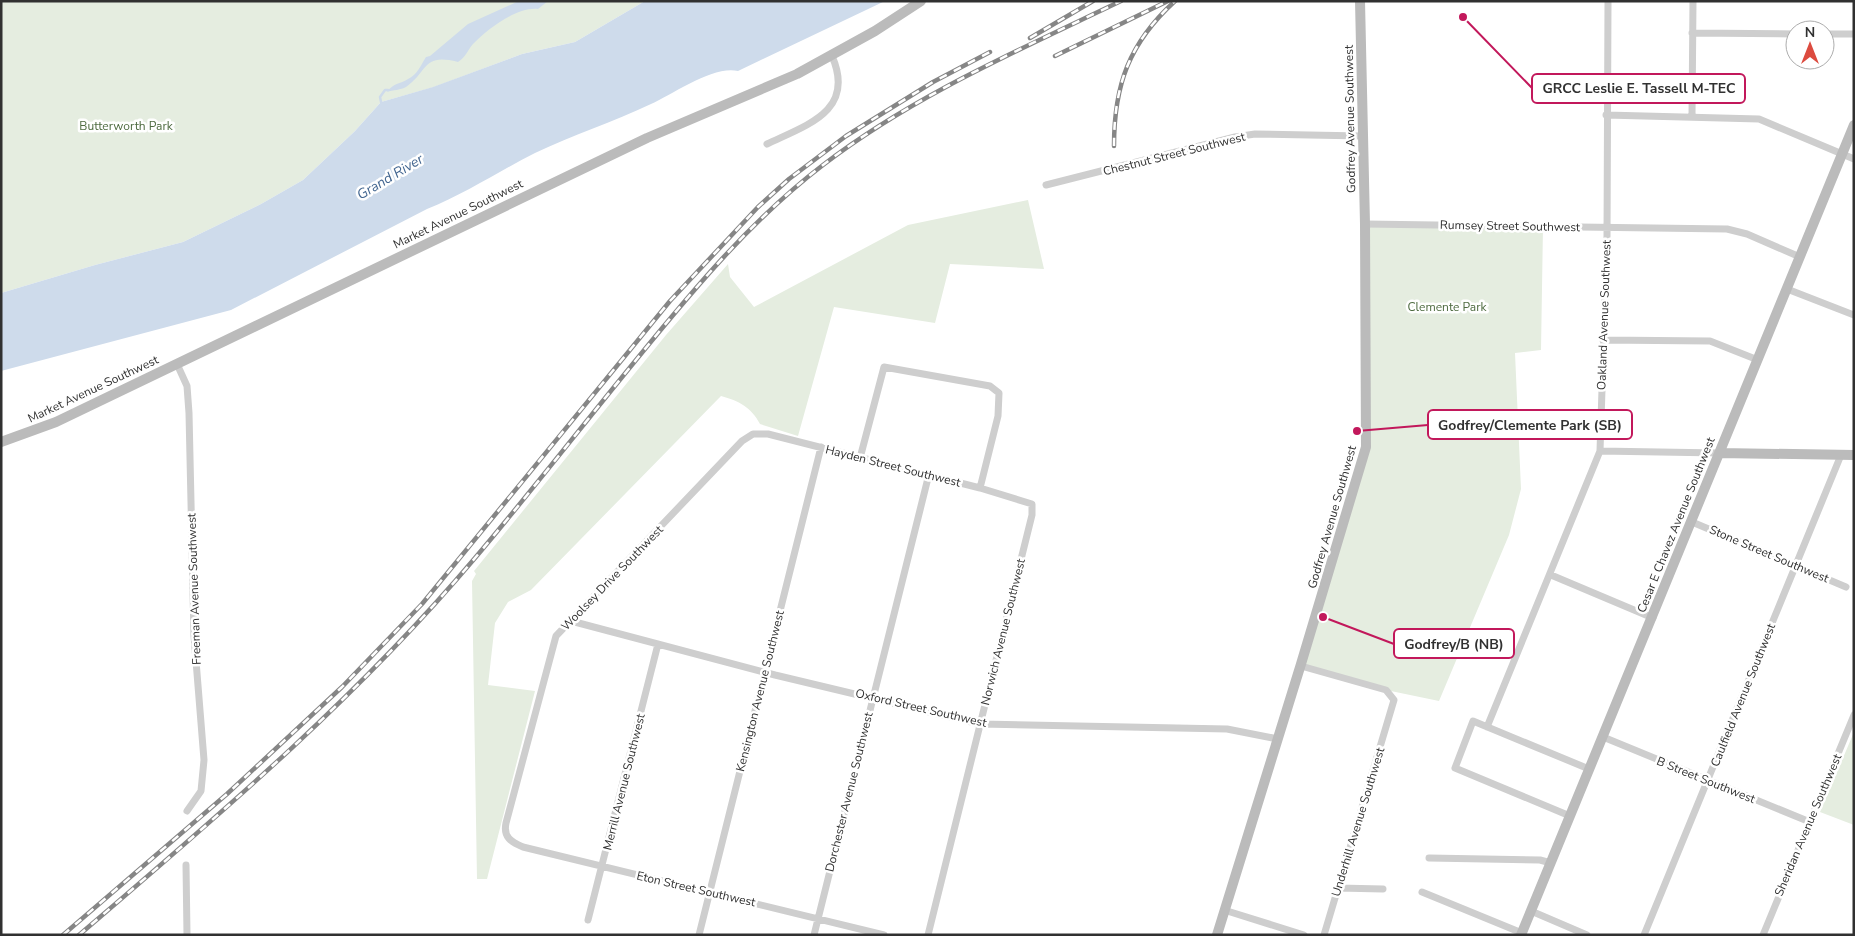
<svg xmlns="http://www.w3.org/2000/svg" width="1855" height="936" font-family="'Nunito Sans',sans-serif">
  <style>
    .green { fill: #e5ede0 }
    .water { fill: #cedbeb }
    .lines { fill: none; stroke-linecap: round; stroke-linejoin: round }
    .stream { stroke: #cedbeb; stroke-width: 2.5 }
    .street { stroke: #cecece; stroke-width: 7 }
    .secondary { stroke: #bbb; stroke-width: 10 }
    .rail-casing { stroke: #868686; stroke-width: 4.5 }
    .rail { stroke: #fff; stroke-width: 2.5; stroke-dasharray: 8; stroke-linecap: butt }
    .labels { text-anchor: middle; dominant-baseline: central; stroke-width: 5; stroke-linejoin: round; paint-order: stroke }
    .street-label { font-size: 12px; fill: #313131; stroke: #fff }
    .park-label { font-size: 12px; fill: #4e6b40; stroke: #fff }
    .water-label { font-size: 14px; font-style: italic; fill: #436690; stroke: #fff }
    .leader { fill: none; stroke: #c2185b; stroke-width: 2 }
    .callout-dot { fill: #c2185b; stroke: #fff; stroke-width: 2 }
    .callout { fill: #fff; stroke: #c2185b; stroke-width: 2 }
    .callout-label { font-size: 14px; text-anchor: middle; font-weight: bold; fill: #313131 }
  </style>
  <rect width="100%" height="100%" fill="#fff"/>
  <!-- green -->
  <path class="green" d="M 1,1 L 645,1 L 575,42 L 522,54 L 434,87 L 381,102 L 355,131 L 303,180 L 261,204 L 183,242 L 95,265 L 1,293 Z
    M 1028,200 L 1044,269 L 950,264 L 935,323 L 834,307 L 798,436 L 760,424 C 751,407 739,401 721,396 L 531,590 L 508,602 L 495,623 L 488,685 L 535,691 L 487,879 L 477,879 L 472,581 L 476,574 L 474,571 L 666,335 L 728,264 L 730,277 L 754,307 L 908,225 Z
    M 1365,224 L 1543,226 L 1541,350 L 1515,353 L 1521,489 L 1509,535 L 1439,701 L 1386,690 L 1301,666 L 1364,454 Z
    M 1854,732 L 1854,825 L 1820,812 Z"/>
  <!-- water -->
  <path class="water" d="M 519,1 L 548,1 L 538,9 C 516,7 488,29 473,44 C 467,51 466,57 458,62 C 422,53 429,71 406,87 C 401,90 393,90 387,92 C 393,83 400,84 408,79 C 417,75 421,65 426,57 L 430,56 L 468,24 Z
    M 645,1 L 885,1 L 738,71 C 714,65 673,94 651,104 C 613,122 573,135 535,153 C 499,171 465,194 427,209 L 231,310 L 1,371 L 1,293 L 95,265 L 183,242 L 261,204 L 303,180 L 355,131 L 381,102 L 433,87 L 522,54 L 575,42 Z"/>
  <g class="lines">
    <!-- stream -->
    <path class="stream" d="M 381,102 L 380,97 L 385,90 L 388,90"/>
    <!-- street -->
    <path class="street" d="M 1692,33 L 1795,34
      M 1825,34 L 1854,34
      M 1606,115 L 1759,119 L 1854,159
      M 1692,116 L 1693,1
      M 767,144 C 807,125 856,111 832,56
      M 1046,185 L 1235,137 L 1255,134 L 1362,136
      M 1365,224 L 1727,229 L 1747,234 L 1800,257
      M 1787,289 L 1854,315
      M 1603,340 L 1710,341 L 1758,360
      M 177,364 L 187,386 L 189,413 L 194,636 L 204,760 L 201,791 L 187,811
      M 1600,451 L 1719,453
      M 860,458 L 884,367 L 990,386 L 999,393 L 998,416 L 980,488
      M 1692,522 L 1846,587
      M 1551,575 L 1653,618
      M 571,621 L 775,675 L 980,724 L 1227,729 L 1278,739
      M 1301,666 L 1386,690 L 1394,700 L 1324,935
      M 1487,727 L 1600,451 L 1607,236 L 1608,1
      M 1603,737 L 1810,822
      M 1570,816 L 1455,768 L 1473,721 L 1589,769
      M 1429,858 L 1540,860 L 1551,863
      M 186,865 L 187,935
      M 1338,888 L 1383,889
      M 1422,892 L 1522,933
      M 1224,910 L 1304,935
      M 1531,911 L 1587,935
      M 588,920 L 658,644
      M 699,935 L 821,447
      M 814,935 L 929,474
      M 884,935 L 523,847 C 511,842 503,837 506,823 L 556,636 L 742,441 L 753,434 L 768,434 L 980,488 L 1032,504 L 1032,515 L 928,935
      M 1644,935 L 1841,455
      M 1763,935 L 1854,715"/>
    <!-- secondary -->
    <path class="secondary" d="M 1,442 L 56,422 L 647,138 L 797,74 L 875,31 L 921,1
      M 1719,453 L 1854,455
      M 1217,935 L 1301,664 L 1366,447 L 1365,224 L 1360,1
      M 1521,935 L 1854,125"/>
    <defs>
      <path id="rail" d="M 1030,38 L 1093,1
        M 1055,56 L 1168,1
        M 1114,146 C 1114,85 1129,43 1175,1
        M 63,935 L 227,794 L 342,687 L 422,604 L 670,301 L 758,207 L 789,179 L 846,136 L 933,82 L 990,52
        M 79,935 C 219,815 356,699 475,558 C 530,493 582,426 636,360 C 693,290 751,220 823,165 C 913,96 1019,50 1121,1"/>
    </defs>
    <!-- rail casing -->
    <use href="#rail" class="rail-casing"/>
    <!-- rail -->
    <use href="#rail" class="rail"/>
  </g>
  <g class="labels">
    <!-- street labels -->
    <g class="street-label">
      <text transform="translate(1350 119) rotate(-91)">Godfrey Avenue Southwest</text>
      <text transform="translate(1174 154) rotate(-14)">Chestnut Street Southwest</text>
      <text transform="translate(458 214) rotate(-26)">Market Avenue Southwest</text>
      <text transform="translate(1510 226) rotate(1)">Rumsey Street Southwest</text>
      <text transform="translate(1604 315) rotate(-88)">Oakland Avenue Southwest</text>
      <text transform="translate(93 389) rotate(-25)">Market Avenue Southwest</text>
      <text transform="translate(893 466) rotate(14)">Hayden Street Southwest</text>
      <text transform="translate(1332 517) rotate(-74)">Godfrey Avenue Southwest</text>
      <text transform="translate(1676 525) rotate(-68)">Cesar E Chavez Avenue Southwest</text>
      <text transform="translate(1769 554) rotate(23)">Stone Street Southwest</text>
      <text transform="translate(612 578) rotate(-46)">Woolsey Drive Southwest</text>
      <text transform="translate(194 589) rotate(-92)">Freeman Avenue Southwest</text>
      <text transform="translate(1003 632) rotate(-76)">Norwich Avenue Southwest</text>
      <text transform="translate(760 691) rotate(-76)">Kensington Avenue Southwest</text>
      <text transform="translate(1743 695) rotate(-68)">Caulfield Avenue Southwest</text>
      <text transform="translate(921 708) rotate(13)">Oxford Street Southwest</text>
      <text transform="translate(1706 780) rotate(22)">B Street Southwest</text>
      <text transform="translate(624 782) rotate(-76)">Merrill Avenue Southwest</text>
      <text transform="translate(849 792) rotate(-76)">Dorchester Avenue Southwest</text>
      <text transform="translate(1358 822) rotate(-73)">Underhill Avenue Southwest</text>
      <text transform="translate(1808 825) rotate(-67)">Sheridan Avenue Southwest</text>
      <text transform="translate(696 889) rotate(13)">Eton Street Southwest</text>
    </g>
    <!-- park labels -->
    <g class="park-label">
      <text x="126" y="126">Butterworth Park</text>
      <text x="1447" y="307">Clemente Park</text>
    </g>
    <!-- water labels -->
    <g class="water-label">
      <text transform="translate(390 177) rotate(-31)">Grand River</text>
    </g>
  </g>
  <!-- callouts -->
  <path class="leader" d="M1463 17L1532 88M1357 431L1428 425M1323 617L1394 644"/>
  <g class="callout-dot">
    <circle cx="1463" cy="17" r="5"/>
    <circle cx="1357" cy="431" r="5"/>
    <circle cx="1323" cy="617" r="5"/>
  </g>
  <g class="callout">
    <rect x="1532" y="74" width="213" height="29" rx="5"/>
    <rect x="1428" y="410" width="204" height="29" rx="5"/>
    <rect x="1394" y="629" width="120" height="29" rx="5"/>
  </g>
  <g class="callout-label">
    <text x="1639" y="93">GRCC Leslie E. Tassell M-TEC</text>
    <text x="1530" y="430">Godfrey/Clemente Park (SB)</text>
    <text x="1454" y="649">Godfrey/B (NB)</text>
  </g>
  <!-- border -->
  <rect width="1855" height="936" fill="none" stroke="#313131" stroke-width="5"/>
  <!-- north arrow -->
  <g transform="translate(1810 45)"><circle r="24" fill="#ffffff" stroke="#adadad"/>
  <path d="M0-4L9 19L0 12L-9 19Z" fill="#dc4b3f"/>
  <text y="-8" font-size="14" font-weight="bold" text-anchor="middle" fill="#313131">N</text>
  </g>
</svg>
